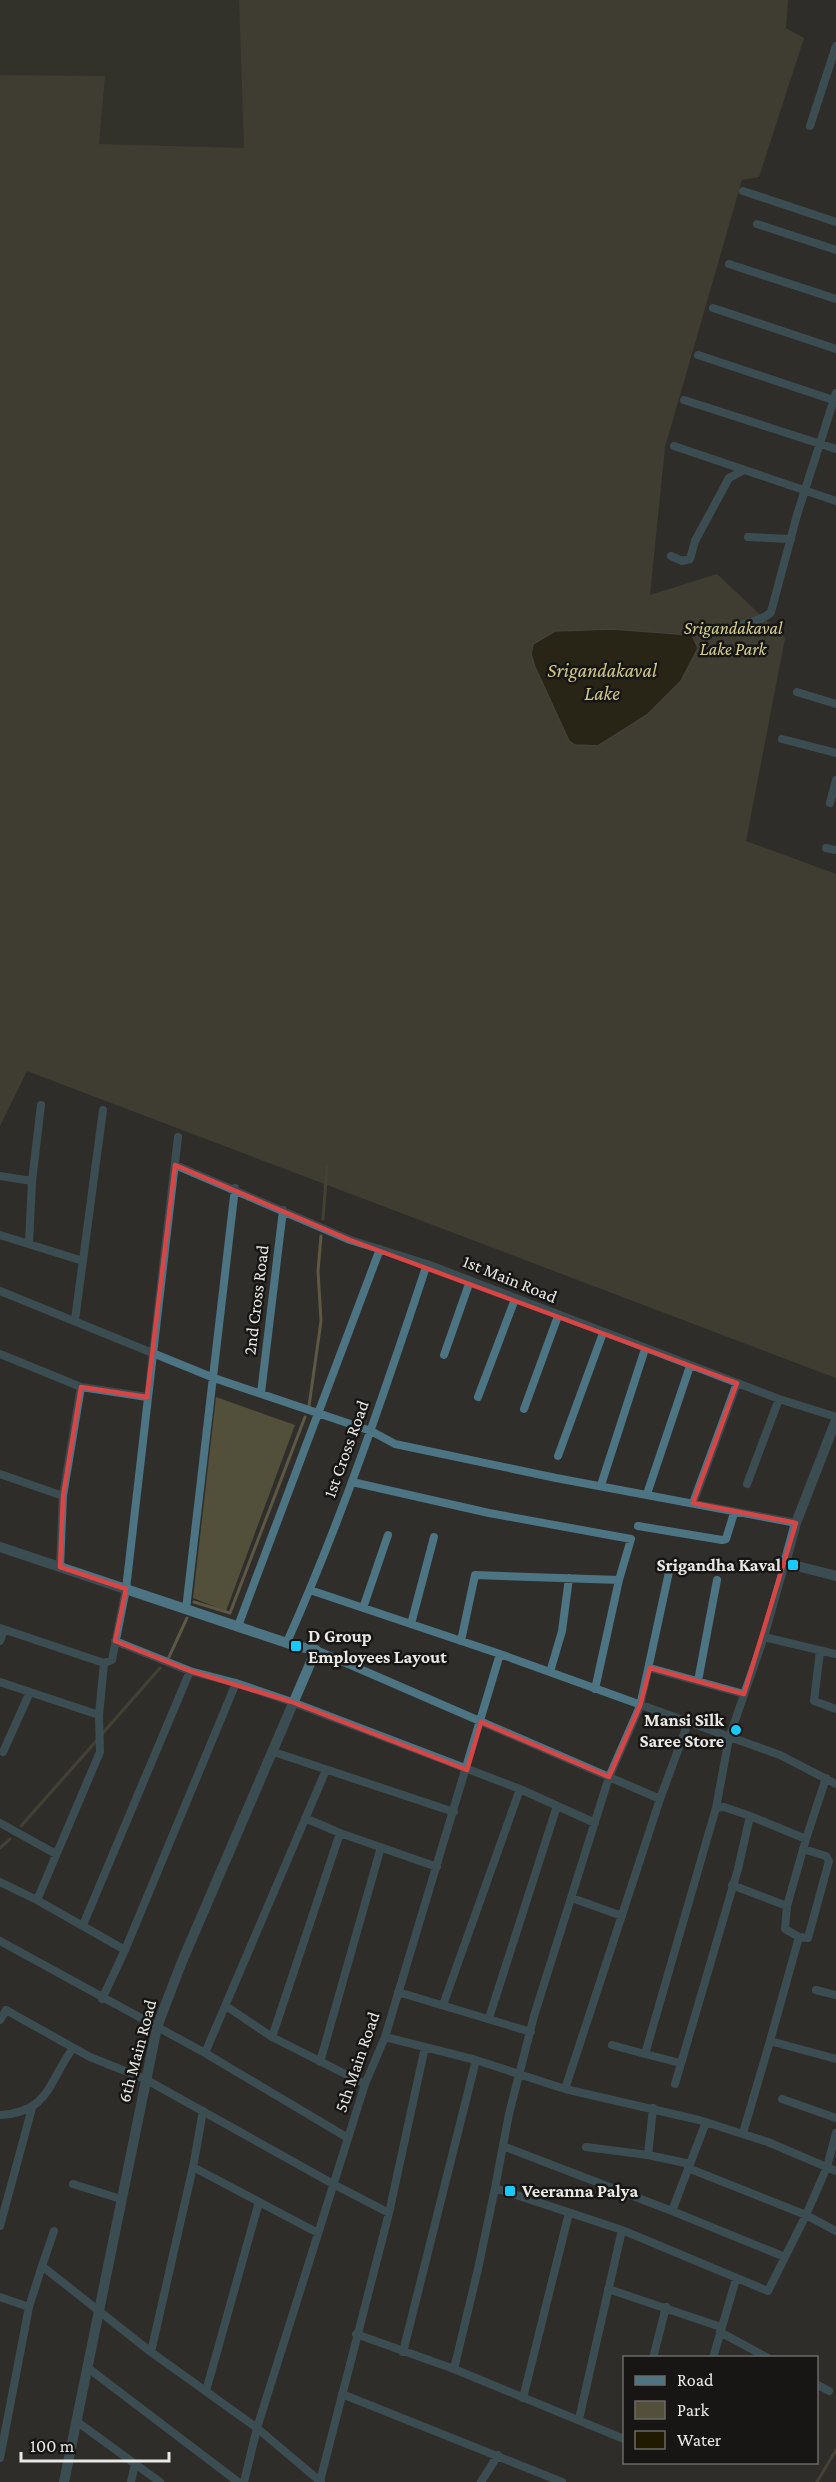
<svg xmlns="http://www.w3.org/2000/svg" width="836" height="2482" font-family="'Crimson Pro',serif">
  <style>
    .built { fill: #37362c }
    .green { fill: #524f3a; fill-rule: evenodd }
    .water { fill: #201b00; stroke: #5c5845; stroke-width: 1.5 }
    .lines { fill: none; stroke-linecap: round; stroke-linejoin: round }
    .stream { stroke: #5c5845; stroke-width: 3 }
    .minor { stroke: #4c7483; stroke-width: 8 }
    .tertiary { stroke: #4c7483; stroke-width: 10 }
    .marked { fill: none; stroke: #d94544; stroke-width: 4.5; stroke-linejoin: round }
    .poi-dot { fill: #17cafb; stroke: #171615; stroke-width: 2 }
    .labels { text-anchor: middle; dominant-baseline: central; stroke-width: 5; stroke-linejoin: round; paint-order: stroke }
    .park-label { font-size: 18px; font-style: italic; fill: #d9d192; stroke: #171615 }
    .street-label { font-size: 18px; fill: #e8e8e5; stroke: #171615 }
    .poi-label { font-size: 18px; font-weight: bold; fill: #e8e8e5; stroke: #171615; text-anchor: end }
    .water-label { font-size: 20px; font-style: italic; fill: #d0c889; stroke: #171615 }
  </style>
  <rect width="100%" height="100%" fill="#2f2e2a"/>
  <!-- built -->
  <path class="built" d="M 0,0 L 239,0 L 244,148 L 98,144 L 105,76 L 0,75 Z"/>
  <!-- green -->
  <path class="green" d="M 239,0 L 788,0 L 786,28 L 804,38 L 759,177 L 742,180 L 665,447 L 650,595 L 717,574 L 785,638 L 746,841 L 836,874 L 836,1378 L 27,1071 L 0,1126 L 0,75 L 105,76 L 99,144 L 244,148 ZM 613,629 L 692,634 L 698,648 L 689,664 L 569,741 L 535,667 L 555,631 Z
    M 216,1397 L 295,1425 L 226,1611 L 193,1598 Z"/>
  <!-- water -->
  <path class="water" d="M 612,629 L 692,635 L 698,648 L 681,681 L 647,715 L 598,746 L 575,745 L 569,741 L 535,667 L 531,654 L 533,644 L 555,631 Z"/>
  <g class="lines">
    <!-- stream -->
    <path class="stream" d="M 323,1219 L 327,1167
      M 309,1406 L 321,1321 L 318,1271 L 321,1236
      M 194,1602 L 230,1613 L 305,1417
      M 169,1657 L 187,1618
      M 102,1734 L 160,1668
      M 21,1826 L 98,1739
      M 0,1848 L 10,1839
      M 817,2482 L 836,2450"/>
    <!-- minor -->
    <path class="minor" d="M 810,126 L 836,46
      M 743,191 L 836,222
      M 757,224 L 836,250
      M 729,264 L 836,299
      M 713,308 L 836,349
      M 698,355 L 836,401
      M 684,400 L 836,449
      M 674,446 L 836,501
      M 748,537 L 791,539
      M 671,556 L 682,561 L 690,559 L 695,541 L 729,478 L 744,470
      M 725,631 C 737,625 765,620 771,612 L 797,515 L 836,393
      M 797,692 L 836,704
      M 782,739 L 836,753
      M 830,803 L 836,780
      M 826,848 L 836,850
      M 175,1165 L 350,1240 L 427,1264 L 779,1399 L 836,1417
      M 0,1176 L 32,1181 L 41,1105
      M 0,1235 L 83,1261
      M 29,1244 L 32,1181
      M 0,1291 L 214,1378 L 371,1431 L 395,1444 L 556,1478 L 796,1523
      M 75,1320 L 103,1110
      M 0,1354 L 81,1387 L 147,1397
      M 444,1355 L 470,1281
      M 261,1393 L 283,1210
      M 478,1397 L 515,1299
      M 524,1409 L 558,1316
      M 558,1456 L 603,1333
      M 0,1474 L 63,1496
      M 352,1482 L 489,1513 L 631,1539 L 619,1580 L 595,1689
      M 747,1484 L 779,1399
      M 601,1485 L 645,1349
      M 647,1494 L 690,1366
      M 693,1503 L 737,1383
      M 638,1526 L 722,1540 L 726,1539 L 734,1513
      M 60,1567 L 63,1496 L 81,1387
      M 669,1572 L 640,1706 L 609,1777 L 534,2016 L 509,2114 L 495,2188 L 622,2230 L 768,2291 L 806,2215 L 688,2168
      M 310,1590 L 500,1654 L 780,1755 L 836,1784
      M 363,1608 L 388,1535
      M 186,1609 L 235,1188
      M 411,1624 L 434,1537
      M 238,1626 L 380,1249
      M 0,1628 L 104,1663 L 112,1660 L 126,1589 L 178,1137
      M 764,1637 L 836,1654
      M 0,1641 L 4,1630
      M 115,1641 L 190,1671 L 236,1683 L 292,1702 L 520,1789 L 595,1823
      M 461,1641 L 475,1575 L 619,1580
      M 287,1642 C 342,1519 385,1391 427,1264
      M 316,1650 L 660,1799
      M 820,1651 L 814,1701 L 836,1709
      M 650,1668 L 744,1694
      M 550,1672 L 562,1631 L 569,1578
      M 698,1681 L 717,1580
      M 0,1682 L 99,1715
      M 271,1751 L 454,1812
      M 3,1752 L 30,1692
      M 305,1818 L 340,1833 L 437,1867
      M 0,1823 L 56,1854
      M 806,1839 L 826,1778
      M 0,1882 L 37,1900
      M 732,1885 L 787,1906 L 806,1839 L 750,1816
      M 572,1898 L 622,1916
      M 787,1906 L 785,1929 L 799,1937
      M 83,1925 L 190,1671
      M 0,1941 L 205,2053 L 348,2138
      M 125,1950 L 236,1683
      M 816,1990 L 836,1995
      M 398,1992 L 531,2032
      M 102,1999 L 125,1950 L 37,1900 L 100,1752 L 99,1715 L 104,1663
      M 443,2005 L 520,1789
      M 226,2006 L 272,2037 L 365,2084
      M 489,2018 L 557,1806
      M 0,2020 L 6,2010 L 90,2057 L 145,2079 L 335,2185 L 389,2213
      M 272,2037 L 340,1833
      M 385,2037 L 476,2060 L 565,2089 L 699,2120 L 768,2142 L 836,2171
      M 770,2041 L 799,1937 L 808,1938 L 829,1861 L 826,1856 L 803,1849
      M 612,2045 L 645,2054
      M 205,2053 L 326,1770
      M 320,2062 L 381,1847
      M 680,2063 L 645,2054 L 716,1808
      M 675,2084 L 738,1869 L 750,1816 L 724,1807 L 716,1808 L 729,1738 L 764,1637 L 785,1563
      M 565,2089 L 660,1799 L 688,1723
      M 782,2099 L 836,2118
      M 653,2108 L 648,2155 L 690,2164
      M 0,2115 C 50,2112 48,2082 73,2048
      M 706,2122 L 672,2211 L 785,2257
      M 743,2133 L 770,2041 L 836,2059
      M 836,2133 L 827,2167 L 806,2215 L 836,2231
      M 503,2146 L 672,2211
      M 586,2147 L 648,2155
      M 193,2167 L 318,2233
      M 73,2184 L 121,2199
      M 0,2226 L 32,2108
      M 42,2266 L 54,2231
      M 608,2289 L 721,2327
      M 0,2297 L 29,2307
      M 720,2332 L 768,2358
      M 356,2334 L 454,2369 L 624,2439
      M 151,2352 L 193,2167 L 203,2111
      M 403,2352 L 476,2060
      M 653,2358 L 666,2307
      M 713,2358 L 736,2279
      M 88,2368 L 238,2482
      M 454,2369 L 478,2269 L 495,2188
      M 816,2384 L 829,2391
      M 206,2391 L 259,2202
      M 342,2394 L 562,2482
      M 523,2398 L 569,2213
      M 579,2419 L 622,2230
      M 76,2421 L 160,2482
      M 0,2458 L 29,2307 L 42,2266 L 151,2352 L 257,2428 L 321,2482
      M 320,2481 L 389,2213 L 425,2047
      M 131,2482 L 135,2464
      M 244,2482 L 257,2428 L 365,2084 L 385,2037 L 500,1654
      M 481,2482 L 498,2455"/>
    <!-- tertiary -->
    <path class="tertiary" d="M 836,1420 L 796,1523 L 785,1563 L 836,1576
      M 0,1547 L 296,1646 L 316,1650 L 181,1964 L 157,2027 L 64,2482"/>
  </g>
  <!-- marked area -->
  <path d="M0 0H836V2482H0ZM 175,1165 L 350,1240 L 737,1383 L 693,1503 L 796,1523 L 744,1694 L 650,1668 L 640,1706 L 609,1777 L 481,1722 L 467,1770 L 292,1702 L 190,1671 L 115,1641 L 126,1589 L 60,1567 L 63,1496 L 81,1387 L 147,1397 Z" fill="#2f2e2a" fill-opacity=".55" fill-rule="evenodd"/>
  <path class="marked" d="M 175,1165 L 350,1240 L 737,1383 L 693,1503 L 796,1523 L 744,1694 L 650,1668 L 640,1706 L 609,1777 L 481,1722 L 467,1770 L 292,1702 L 190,1671 L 115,1641 L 126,1589 L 60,1567 L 63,1496 L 81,1387 L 147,1397 Z"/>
  <!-- markers -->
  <g class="poi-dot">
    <rect x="787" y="1559" width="12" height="12" rx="3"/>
    <rect x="290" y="1640" width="12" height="12" rx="3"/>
    <circle cx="736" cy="1730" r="6"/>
    <rect x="504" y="2185" width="12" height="12" rx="3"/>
  </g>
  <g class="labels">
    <!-- park labels -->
    <g class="park-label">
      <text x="733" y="628">Srigandakaval<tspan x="733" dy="21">Lake Park</tspan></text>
    </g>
    <!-- street labels -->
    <g class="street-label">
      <text transform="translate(510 1279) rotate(22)">1st Main Road</text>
      <text transform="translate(256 1300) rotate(-83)">2nd Cross Road</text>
      <text transform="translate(346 1449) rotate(-70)">1st Cross Road</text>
      <text transform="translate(137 2051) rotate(-75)">6th Main Road</text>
      <text transform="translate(357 2062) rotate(-71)">5th Main Road</text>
    </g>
    <!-- poi labels -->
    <g class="poi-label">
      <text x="781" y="1565">Srigandha Kaval</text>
      <text x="308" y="1636" text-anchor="start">D Group<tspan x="308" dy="21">Employees Layout</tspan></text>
      <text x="724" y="1720">Mansi Silk<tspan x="724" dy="21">Saree Store</tspan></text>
      <text x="522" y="2191" text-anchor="start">Veeranna Palya</text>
    </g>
    <!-- water labels -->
    <g class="water-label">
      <text x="602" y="670">Srigandakaval<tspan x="602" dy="23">Lake</tspan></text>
    </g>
  </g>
  <!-- legend -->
  <rect x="623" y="2356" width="195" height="108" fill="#171615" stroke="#6b6a68" stroke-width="1.5"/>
  <rect x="635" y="2376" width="30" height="9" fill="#4c7483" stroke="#6b6a68" stroke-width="1.5"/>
  <text x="677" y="2386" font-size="18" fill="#e8e8e5">Road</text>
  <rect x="635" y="2401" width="30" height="18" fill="#524f3a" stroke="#6b6a68" stroke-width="1.5"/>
  <text x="677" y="2416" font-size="18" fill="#e8e8e5">Park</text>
  <rect x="635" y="2431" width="30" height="18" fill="#201b00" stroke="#6b6a68" stroke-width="1.5"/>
  <text x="677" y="2446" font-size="18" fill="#e8e8e5">Water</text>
  <!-- scale -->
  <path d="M21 2452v9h148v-9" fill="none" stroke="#e8e8e5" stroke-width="3"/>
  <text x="30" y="2452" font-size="18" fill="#e8e8e5" stroke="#171615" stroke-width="4.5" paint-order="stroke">100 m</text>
</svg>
